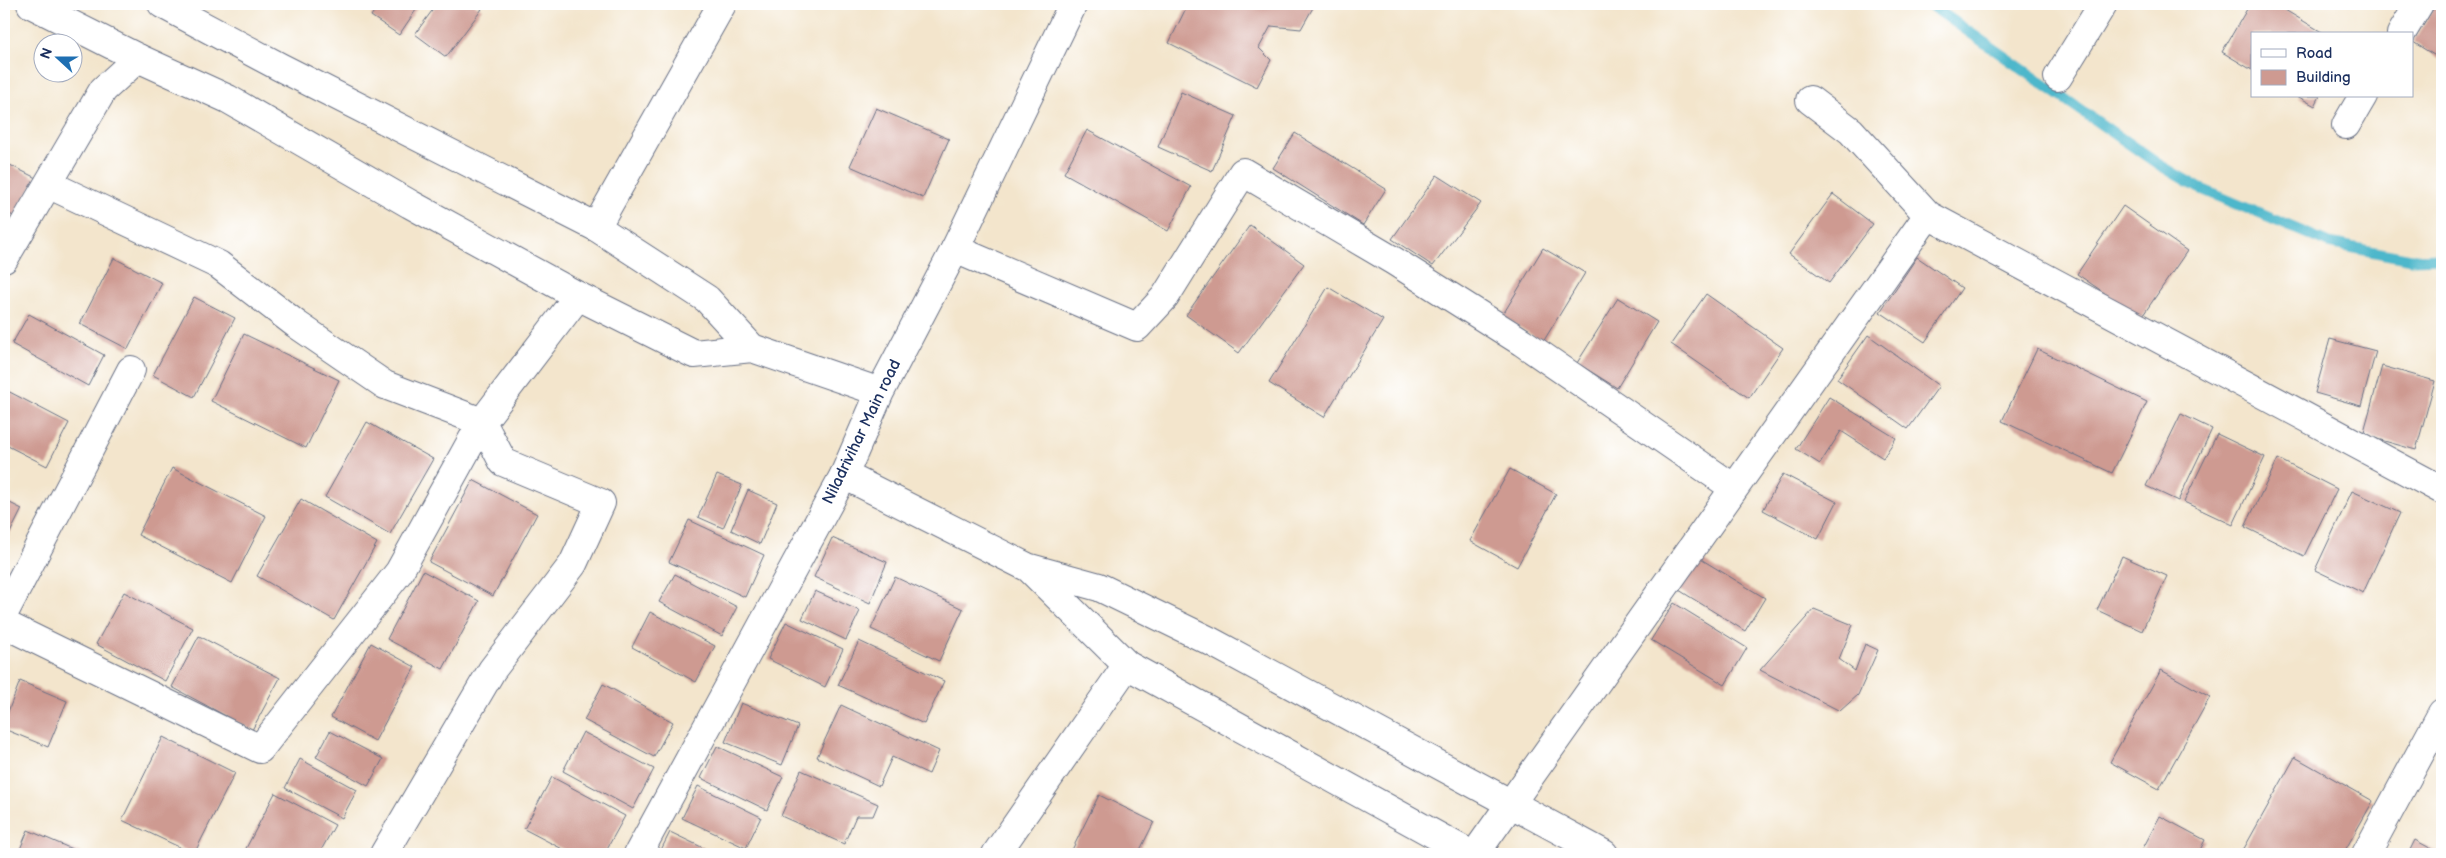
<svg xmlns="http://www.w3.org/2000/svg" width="2446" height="858" font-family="'Balsamiq Sans',sans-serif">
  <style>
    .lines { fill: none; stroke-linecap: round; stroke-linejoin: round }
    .stream { stroke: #4db7cb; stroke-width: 11 }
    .building { fill: #ce9a91 }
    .minor-casing { stroke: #676f84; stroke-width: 30 }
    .tertiary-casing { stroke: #676f84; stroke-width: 30 }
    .minor { stroke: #fff; stroke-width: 28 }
    .tertiary { stroke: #fff; stroke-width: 28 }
    .labels { text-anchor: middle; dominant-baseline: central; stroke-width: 4.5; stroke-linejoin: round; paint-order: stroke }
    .street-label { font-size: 16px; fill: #1b2f5e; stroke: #fff }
  </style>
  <rect width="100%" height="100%" fill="#fff"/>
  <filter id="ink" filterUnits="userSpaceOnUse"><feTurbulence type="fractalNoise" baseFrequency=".02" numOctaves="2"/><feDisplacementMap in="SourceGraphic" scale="10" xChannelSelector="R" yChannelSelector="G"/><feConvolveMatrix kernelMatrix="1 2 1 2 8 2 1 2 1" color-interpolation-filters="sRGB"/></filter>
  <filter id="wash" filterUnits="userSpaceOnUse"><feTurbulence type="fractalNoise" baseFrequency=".0096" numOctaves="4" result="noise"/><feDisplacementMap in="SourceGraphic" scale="20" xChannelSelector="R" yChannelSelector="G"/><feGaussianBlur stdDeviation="1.12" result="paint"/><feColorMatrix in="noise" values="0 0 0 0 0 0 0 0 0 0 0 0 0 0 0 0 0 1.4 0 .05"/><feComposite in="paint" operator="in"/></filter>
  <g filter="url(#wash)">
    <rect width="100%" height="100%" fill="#f3e5cc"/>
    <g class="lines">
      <!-- stream -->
      <path class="stream" d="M 1929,4 L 2158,164 L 2199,188 L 2329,243 L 2411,259 L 2442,258"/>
    </g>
    <g id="blocks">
      <!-- building -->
      <path class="building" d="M 379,4 L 420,4 L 399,35 L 371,16 Z
        M 437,4 L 474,4 L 482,9 L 446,57 L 415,34 Z
        M 1188,4 L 1315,4 L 1301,29 L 1271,26 L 1259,48 L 1271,60 L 1257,87 L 1169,43 Z
        M 2250,4 L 2275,4 L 2325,34 L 2252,34 L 2252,70 L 2222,52 Z
        M 2436,4 L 2442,4 L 2442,60 L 2413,42 Z
        M 1181,92 L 1236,116 L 1212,171 L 1158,147 Z
        M 2297,96 L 2320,96 L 2315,106 Z
        M 876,108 L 949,139 L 923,198 L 850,166 Z
        M 1087,130 L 1191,187 L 1168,231 L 1064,173 Z
        M 1295,133 L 1386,189 L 1363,225 L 1273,168 Z
        M 4,162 L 36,178 L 15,217 L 4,211 Z
        M 1437,175 L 1481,203 L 1433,266 L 1392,239 Z
        M 1833,194 L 1873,224 L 1829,283 L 1789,254 Z
        M 2123,206 L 2187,251 L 2141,318 L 2077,274 Z
        M 1250,225 L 1304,264 L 1239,353 L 1186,315 Z
        M 1543,248 L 1585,273 L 1543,342 L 1502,316 Z
        M 1917,257 L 1962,288 L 1925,342 L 1880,312 Z
        M 114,258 L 162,283 L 128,349 L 80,324 Z
        M 1328,287 L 1383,320 L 1324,417 L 1269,383 Z
        M 1706,294 L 1783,348 L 1749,398 L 1671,344 Z
        M 194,297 L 235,318 L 194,397 L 153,375 Z
        M 1618,298 L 1657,322 L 1617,388 L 1577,363 Z
        M 29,314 L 104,355 L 88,386 L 12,344 Z
        M 244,334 L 339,380 L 306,448 L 211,401 Z
        M 1868,335 L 1939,386 L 1908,429 L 1837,379 Z
        M 2330,339 L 2376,351 L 2361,406 L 2315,393 Z
        M 2037,349 L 2147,402 L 2112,473 L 2002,421 Z
        M 2382,366 L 2435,381 L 2416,450 L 2363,435 Z
        M 4,389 L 69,423 L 47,466 L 4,444 Z
        M 1829,397 L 1896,438 L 1883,458 L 1841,431 L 1820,464 L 1796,449 Z
        M 2181,414 L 2212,429 L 2178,501 L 2146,486 Z
        M 367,422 L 433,459 L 390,534 L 325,497 Z
        M 2217,434 L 2265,457 L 2233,525 L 2184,502 Z
        M 2278,459 L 2337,489 L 2304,556 L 2245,527 Z
        M 172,468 L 266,516 L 232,583 L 138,535 Z
        M 1510,469 L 1556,494 L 1517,567 L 1470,541 Z
        M 1783,474 L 1837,502 L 1818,539 L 1763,510 Z
        M 717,475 L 742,485 L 723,528 L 698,517 Z
        M 473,480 L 537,514 L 493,596 L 429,562 Z
        M 748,490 L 777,503 L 760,544 L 731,530 Z
        M 2352,491 L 2400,513 L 2363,593 L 2315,570 Z
        M 301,499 L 377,543 L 334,620 L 257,576 Z
        M 4,500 L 22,509 L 4,545 Z
        M 689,520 L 764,555 L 745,597 L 669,562 Z
        M 832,538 L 887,562 L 870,603 L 814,577 Z
        M 2122,556 L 2167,576 L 2142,631 L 2097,610 Z
        M 1699,558 L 1765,598 L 1745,631 L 1679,590 Z
        M 423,571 L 479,601 L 443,669 L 387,639 Z
        M 675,574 L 737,607 L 722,636 L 659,602 Z
        M 895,577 L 963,609 L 939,661 L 871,629 Z
        M 815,591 L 860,611 L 846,640 L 802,619 Z
        M 124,592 L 193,628 L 165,681 L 96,644 Z
        M 1674,603 L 1747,648 L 1725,685 L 1651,640 Z
        M 1814,609 L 1853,625 L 1839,659 L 1855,671 L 1865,644 L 1878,650 L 1858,695 L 1840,711 L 1760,670 Z
        M 650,612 L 715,646 L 696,682 L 632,647 Z
        M 786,622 L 843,649 L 825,687 L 768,659 Z
        M 199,636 L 280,678 L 252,730 L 172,687 Z
        M 859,641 L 944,681 L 924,724 L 838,685 Z
        M 371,643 L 415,667 L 375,741 L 331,717 Z
        M 2161,670 L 2210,697 L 2159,789 L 2110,762 Z
        M 20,681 L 67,701 L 48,747 L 4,729 L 4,722 Z
        M 603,684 L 673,722 L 654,757 L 584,720 Z
        M 741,703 L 798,726 L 782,765 L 725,742 Z
        M 841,705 L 939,751 L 929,774 L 892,757 L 879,786 L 817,757 Z
        M 330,731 L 383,759 L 368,786 L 316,757 Z
        M 583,732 L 654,769 L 633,809 L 563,771 Z
        M 163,737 L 235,773 L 194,854 L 122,820 Z
        M 717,746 L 783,777 L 767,810 L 701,778 Z
        M 2295,757 L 2373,801 L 2343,854 L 2241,854 Z
        M 300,759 L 357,790 L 342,818 L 285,788 Z
        M 801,770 L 878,804 L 873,816 L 856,816 L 844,844 L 781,816 Z
        M 552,777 L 625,816 L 604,854 L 572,854 L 524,829 Z
        M 698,786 L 761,817 L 746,848 L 682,818 Z
        M 275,793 L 335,825 L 319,854 L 243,854 Z
        M 1099,795 L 1154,822 L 1138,854 L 1070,854 Z
        M 2160,816 L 2205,840 L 2198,854 L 2140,854 Z
        M 28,830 L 81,853 L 80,854 L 18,854 Z
        M 670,832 L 716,854 L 659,854 Z
        M 2415,840 L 2441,854 L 2408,854 Z"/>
    </g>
  </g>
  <g filter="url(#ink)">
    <use href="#blocks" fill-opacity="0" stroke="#676f84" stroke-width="1"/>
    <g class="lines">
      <defs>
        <path id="minor" d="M 2401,34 L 2419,4
          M 2058,77 L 2103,4
          M 1810,100 L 1851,131 L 1928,215 L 2442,490
          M 2346,125 L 2363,96
          M 596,227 L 722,4
          M 955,249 L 1137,327 L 1165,297 L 1243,172 L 1394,261 L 1522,342 L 1734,488
          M 4,259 L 103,90 L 138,58
          M 4,613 L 131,370
          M 4,624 L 260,749 L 399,572 L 482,422 L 385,385 L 296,324 L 219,265 L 48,184
          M 384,854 L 492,670 L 573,564 L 601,503 L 503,462 L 482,422 L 578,296
          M 638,854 L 844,475
          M 996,854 L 1127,665
          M 1475,854 L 1928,215
          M 2366,854 L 2442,713"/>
        <path id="tertiary" d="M 31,4 L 138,58 L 228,99 L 410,204 L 578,296 L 694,354 L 752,348 L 880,392
          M 162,4 L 280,67 L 596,227 L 707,299 L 752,348
          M 1073,4 L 955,249 L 880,392 L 844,475 L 1029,568 L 1127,665 L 1470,854
          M 1030,568 L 1099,587 L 1210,641 L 1604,854"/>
      </defs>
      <!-- minor casing -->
      <use href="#minor" class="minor-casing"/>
      <!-- tertiary casing -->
      <use href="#tertiary" class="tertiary-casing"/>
      <!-- minor -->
      <use href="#minor" class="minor"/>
      <!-- tertiary -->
      <use href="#tertiary" class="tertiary"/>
    </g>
  </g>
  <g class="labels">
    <!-- street labels -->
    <g class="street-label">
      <text transform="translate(862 432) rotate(-64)">Niladrivihar Main road</text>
    </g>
  </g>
  <!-- margin -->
  <rect width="2446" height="858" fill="none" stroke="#fff" stroke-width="20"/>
  <!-- legend -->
  <rect x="2251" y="32" width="162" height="65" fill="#ffffff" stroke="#a4acbf"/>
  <rect x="2261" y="49" width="25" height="8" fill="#ffffff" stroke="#a4acbf"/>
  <text x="2296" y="58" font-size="15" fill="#1b2f5e">Road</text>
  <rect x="2261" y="70" width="25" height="15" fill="#ce9a91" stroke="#a4acbf"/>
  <text x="2296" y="82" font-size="15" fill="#1b2f5e">Building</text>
  <!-- north arrow -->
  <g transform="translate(58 58) rotate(291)"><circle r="24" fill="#ffffff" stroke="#a4acbf"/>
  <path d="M0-4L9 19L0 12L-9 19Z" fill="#1f6fb2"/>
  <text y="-8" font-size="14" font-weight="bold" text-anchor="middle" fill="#1b2f5e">N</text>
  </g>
</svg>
